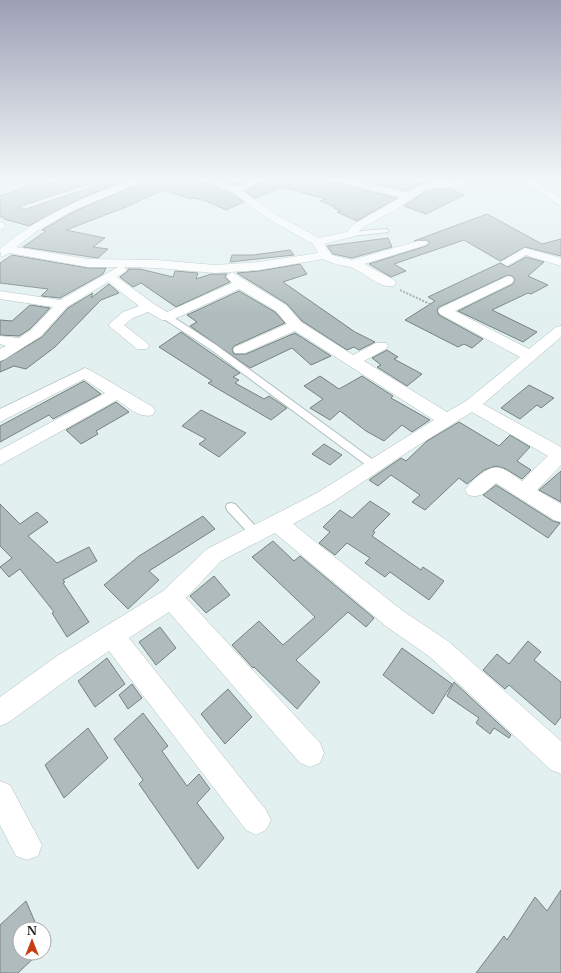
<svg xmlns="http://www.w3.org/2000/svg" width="561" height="973" font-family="'Libre Baskerville',serif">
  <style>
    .building { fill: #afbbbc; stroke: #768282 }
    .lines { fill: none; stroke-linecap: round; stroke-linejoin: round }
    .lane-casing { stroke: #b1bebf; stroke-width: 2 }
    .street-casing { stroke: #b1bebf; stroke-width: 1 }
    .path { stroke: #9da8a8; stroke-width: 2; stroke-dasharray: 2 1.5; stroke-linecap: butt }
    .lane { fill: #fff; fill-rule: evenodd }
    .street { fill: #fff; fill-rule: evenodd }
  </style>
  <rect width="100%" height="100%" fill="#e2f0f0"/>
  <!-- building -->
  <path class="building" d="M 63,179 L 88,179 L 92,183 L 21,206 L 20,208 L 26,209 L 101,184 L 102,183 L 98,179 L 130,179 L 81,198 L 29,226 L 4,219 L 4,217 L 0,217 L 0,196 L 34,184 L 44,186 Z
    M 150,179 L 199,179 L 231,193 L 244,202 L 226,210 L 206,201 L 194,198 L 191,199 L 163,190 L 126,207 L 66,230 L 105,238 L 93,247 L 108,249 L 98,258 L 23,247 L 46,231 L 42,230 L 73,212 Z
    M 218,179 L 250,179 L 235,185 Z
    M 268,179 L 329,179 L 332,182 L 397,198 L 357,221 L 337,212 L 341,211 L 334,208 L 335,207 L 320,201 L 326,199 L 282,187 L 255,198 L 245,191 Z
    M 354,179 L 422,179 L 429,182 L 418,185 L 408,191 Z
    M 437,189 L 450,189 L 464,195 L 426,214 L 404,206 L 426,191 Z
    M 487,214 L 542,244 L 561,239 L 561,256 L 525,247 L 500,261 L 464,240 L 394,264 L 406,271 L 391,277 L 369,264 L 426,246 L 430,243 L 427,240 L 414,241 Z
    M 388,238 L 392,247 L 352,258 L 333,254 L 327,246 Z
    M 290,250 L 294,255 L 230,262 L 232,255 L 253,255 Z
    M 12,255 L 88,268 L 106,268 L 103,274 L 60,298 L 41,296 L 48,289 L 0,283 L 0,263 Z
    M 526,257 L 544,262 L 528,276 L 548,285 L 531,294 L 528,293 L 492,310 L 537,332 L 523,342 L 458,311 L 513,284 L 515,279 L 512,276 L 508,275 L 439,307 L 437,310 L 439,315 L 483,339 L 472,348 L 464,344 L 458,347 L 405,320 L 435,301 L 428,297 L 500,263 L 508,267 Z
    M 300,264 L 307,274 L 283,282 L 355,332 L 375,342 L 359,350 L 354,347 L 347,350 L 302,321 L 287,304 L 237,273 L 259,271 Z
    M 128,269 L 140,269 L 173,277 L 175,271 L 198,273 L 196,279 L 211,274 L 227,274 L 225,277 L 230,282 L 176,307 L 141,283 L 133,287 L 120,277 L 128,271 Z
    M 109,284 L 119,293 L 101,300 L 55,347 L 26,369 L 14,366 L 0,372 L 0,362 L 42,337 L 68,308 L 93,293 L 91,298 Z
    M 239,291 L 275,312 L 285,323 L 234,346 L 232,349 L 234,354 L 246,354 L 295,333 L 331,356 L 311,365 L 292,348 L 250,368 L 190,326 L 197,322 L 187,315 Z
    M 30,305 L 50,308 L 30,329 L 19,336 L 0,335 L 0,320 L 12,321 Z
    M 181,332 L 240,373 L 233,377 L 239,380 L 235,383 L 264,399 L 269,396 L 287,408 L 271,420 L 208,383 L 212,381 L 159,347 Z
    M 387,350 L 398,357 L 394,359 L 422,374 L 407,386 L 377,367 L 381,365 L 372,358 Z
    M 320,376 L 339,389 L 362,376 L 393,396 L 391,398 L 430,420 L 412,432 L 402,425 L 384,441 L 366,431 L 340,411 L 330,420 L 310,408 L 323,399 L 304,386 Z
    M 84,381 L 101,394 L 53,419 L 49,415 L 0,442 L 0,426 Z
    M 529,385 L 554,398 L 541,408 L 537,405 L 520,419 L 501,408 Z
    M 116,402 L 129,412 L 96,431 L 98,434 L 81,444 L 66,430 Z
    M 201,410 L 246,433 L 219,457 L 199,444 L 206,439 L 182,426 Z
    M 459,422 L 499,446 L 510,435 L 530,447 L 517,461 L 531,470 L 522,479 L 506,469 L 496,466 L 484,470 L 467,484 L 459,478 L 425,510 L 412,502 L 420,495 L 391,475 L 378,486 L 369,480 L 401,458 L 406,461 L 427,441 Z
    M 324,444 L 342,455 L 330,465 L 312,454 Z
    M 561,471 L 561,502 L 539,490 Z
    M 496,485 L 553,521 L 560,523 L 548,538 L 483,495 Z
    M 370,501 L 390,514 L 373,531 L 375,532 L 372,536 L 421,570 L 423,567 L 444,581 L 429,600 L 390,572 L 385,577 L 365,563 L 370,558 L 347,543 L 335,555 L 319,543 L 330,532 L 323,527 L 340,510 L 352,518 Z
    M 0,504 L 20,524 L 37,512 L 48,522 L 28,536 L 57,563 L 89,547 L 97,561 L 63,580 L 65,582 L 63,583 L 89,622 L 67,637 L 52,613 L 54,612 L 20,569 L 9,577 L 0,567 L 12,558 L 0,546 Z
    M 203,516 L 215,529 L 149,571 L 159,580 L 128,609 L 104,585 L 139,556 Z
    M 273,541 L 294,561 L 300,556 L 374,618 L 366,627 L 348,612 L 296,660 L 320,682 L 297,709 L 254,667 L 253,668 L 232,645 L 259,621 L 283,645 L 315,617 L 252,557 Z
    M 214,576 L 230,595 L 206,613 L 190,596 Z
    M 160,627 L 176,648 L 156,665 L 139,642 Z
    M 528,641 L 541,652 L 534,660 L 561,682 L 561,717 L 555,725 L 509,685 L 505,689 L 483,670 L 497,654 L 509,664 Z
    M 402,648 L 452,684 L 433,714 L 383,675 Z
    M 107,658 L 125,684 L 95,707 L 78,681 Z
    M 454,682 L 511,735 L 509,738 L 494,728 L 490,734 L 476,723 L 479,718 L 447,696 Z
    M 132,684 L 142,698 L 128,709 L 119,695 Z
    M 228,689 L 252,717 L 225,744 L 201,714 Z
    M 143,713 L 168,746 L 162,751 L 187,786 L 199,774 L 210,789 L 197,803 L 224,838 L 198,869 L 139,784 L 143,780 L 114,739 Z
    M 88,728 L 108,758 L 64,798 L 45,765 Z
    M 561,890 L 561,973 L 476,973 L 504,936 L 507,940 L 535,897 L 547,911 Z
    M 26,901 L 38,929 L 20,929 L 20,953 L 39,953 L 18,973 L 0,973 L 0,925 Z"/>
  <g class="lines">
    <defs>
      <path id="lane" d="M 89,179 L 95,179 L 101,183 L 26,208 L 21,207 L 95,183 Z
        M 386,229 L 388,230 L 388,232 L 351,236 L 348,234 L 351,232 Z
        M 164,315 L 170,315 L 216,345 L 376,462 L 378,465 L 376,468 L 370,468 L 210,349 L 164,319 Z
        M 231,503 L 235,504 L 259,530 L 260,533 L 259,536 L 255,538 L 251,536 L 227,510 L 226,507 L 227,504 Z"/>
      <path id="street" d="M 135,179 L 149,179 L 72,211 L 37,231 L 16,247 L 88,259 L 157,260 L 215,265 L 259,262 L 318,253 L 313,244 L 267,218 L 232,192 L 200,179 L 214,179 L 235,187 L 254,179 L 267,179 L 242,191 L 275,214 L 319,238 L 347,232 L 354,224 L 401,197 L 332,181 L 330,179 L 347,179 L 408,193 L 419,186 L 437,181 L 457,182 L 464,179 L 477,179 L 458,188 L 437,187 L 425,190 L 397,209 L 362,228 L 355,236 L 324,244 L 332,255 L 352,260 L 418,241 L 426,241 L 428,243 L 426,245 L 364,264 L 394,280 L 396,283 L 394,286 C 380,289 364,272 350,267 C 341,265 332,264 323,259 L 259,270 L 215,273 L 157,268 L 124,267 L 127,270 L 117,277 L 154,304 L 167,312 L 232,283 L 226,276 L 232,272 L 286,305 L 301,322 L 353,355 L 376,343 L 386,343 L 388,346 L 386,349 L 364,361 L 447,412 L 466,401 L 520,357 L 440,314 L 438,311 L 440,308 L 508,276 L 512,277 L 514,280 L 512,283 L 455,311 L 529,349 L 556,327 L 561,326 L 561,337 L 483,404 L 561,447 L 561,465 L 537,490 L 561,504 L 561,522 L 554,520 L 496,483 C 487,491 481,499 468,495 L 465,490 C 469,484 473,481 478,476 C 499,460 503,469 522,481 L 548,456 L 472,412 L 409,451 L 331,503 L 293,524 L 403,611 L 448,641 L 561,741 L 561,774 L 551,770 L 430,657 L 387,627 L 275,533 L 221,561 L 186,598 L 320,743 L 324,753 L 320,763 L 310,767 L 300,763 L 169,612 L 129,638 L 266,810 L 271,820 L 266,830 L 256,835 L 246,830 L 109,651 L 75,674 L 9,722 L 0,726 L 0,697 L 57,656 L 163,591 L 207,549 L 317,493 L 434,420 L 295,331 L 245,353 L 235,353 L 233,350 L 235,347 L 287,324 L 276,311 L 239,289 L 172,320 L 162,320 L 148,312 L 133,318 L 124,325 L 147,343 L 149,346 L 147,349 L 137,349 L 108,325 L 123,312 L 139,306 L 108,282 L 67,307 L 41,336 L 5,359 L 0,361 L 0,349 L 6,346 L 0,344 L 0,336 L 19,338 L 31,330 L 53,307 L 0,299 L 0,291 L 60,300 L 118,267 L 88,267 L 9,253 L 1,257 L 0,249 C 40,215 86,196 135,179 Z
        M 519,179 L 530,179 L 561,199 L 561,206 Z
        M 0,222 L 4,223 L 5,227 L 0,230 Z
        M 525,248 L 561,258 L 561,266 L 526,255 L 507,266 L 501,262 Z
        M 85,368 L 90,370 L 153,407 L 155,411 L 153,415 C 140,419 128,407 117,400 L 0,465 L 0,450 L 105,393 L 84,379 L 0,422 L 0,409 Z
        M 0,781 L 10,785 L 42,845 L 38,856 L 27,860 L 16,856 L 0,825 Z"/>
    </defs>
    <!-- lane casing -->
    <use href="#lane" class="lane-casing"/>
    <!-- street casing -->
    <use href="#street" class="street-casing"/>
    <!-- path -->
    <path class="path" d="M 400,290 L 432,305"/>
    <!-- lane -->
    <use href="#lane" class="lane"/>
    <!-- street -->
    <use href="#street" class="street"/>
  </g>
  <!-- sky -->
  <linearGradient id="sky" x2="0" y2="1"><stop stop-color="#9d9fb5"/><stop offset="0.57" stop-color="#f2f8f8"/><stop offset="1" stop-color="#f2f8f8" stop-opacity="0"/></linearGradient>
  <rect width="561" height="315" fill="url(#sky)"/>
  <!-- north arrow -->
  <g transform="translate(32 941)"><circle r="19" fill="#ffffff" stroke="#a6a8a8"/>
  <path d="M0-3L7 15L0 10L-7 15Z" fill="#c63e11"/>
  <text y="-6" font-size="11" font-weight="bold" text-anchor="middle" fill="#212626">N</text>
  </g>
</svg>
